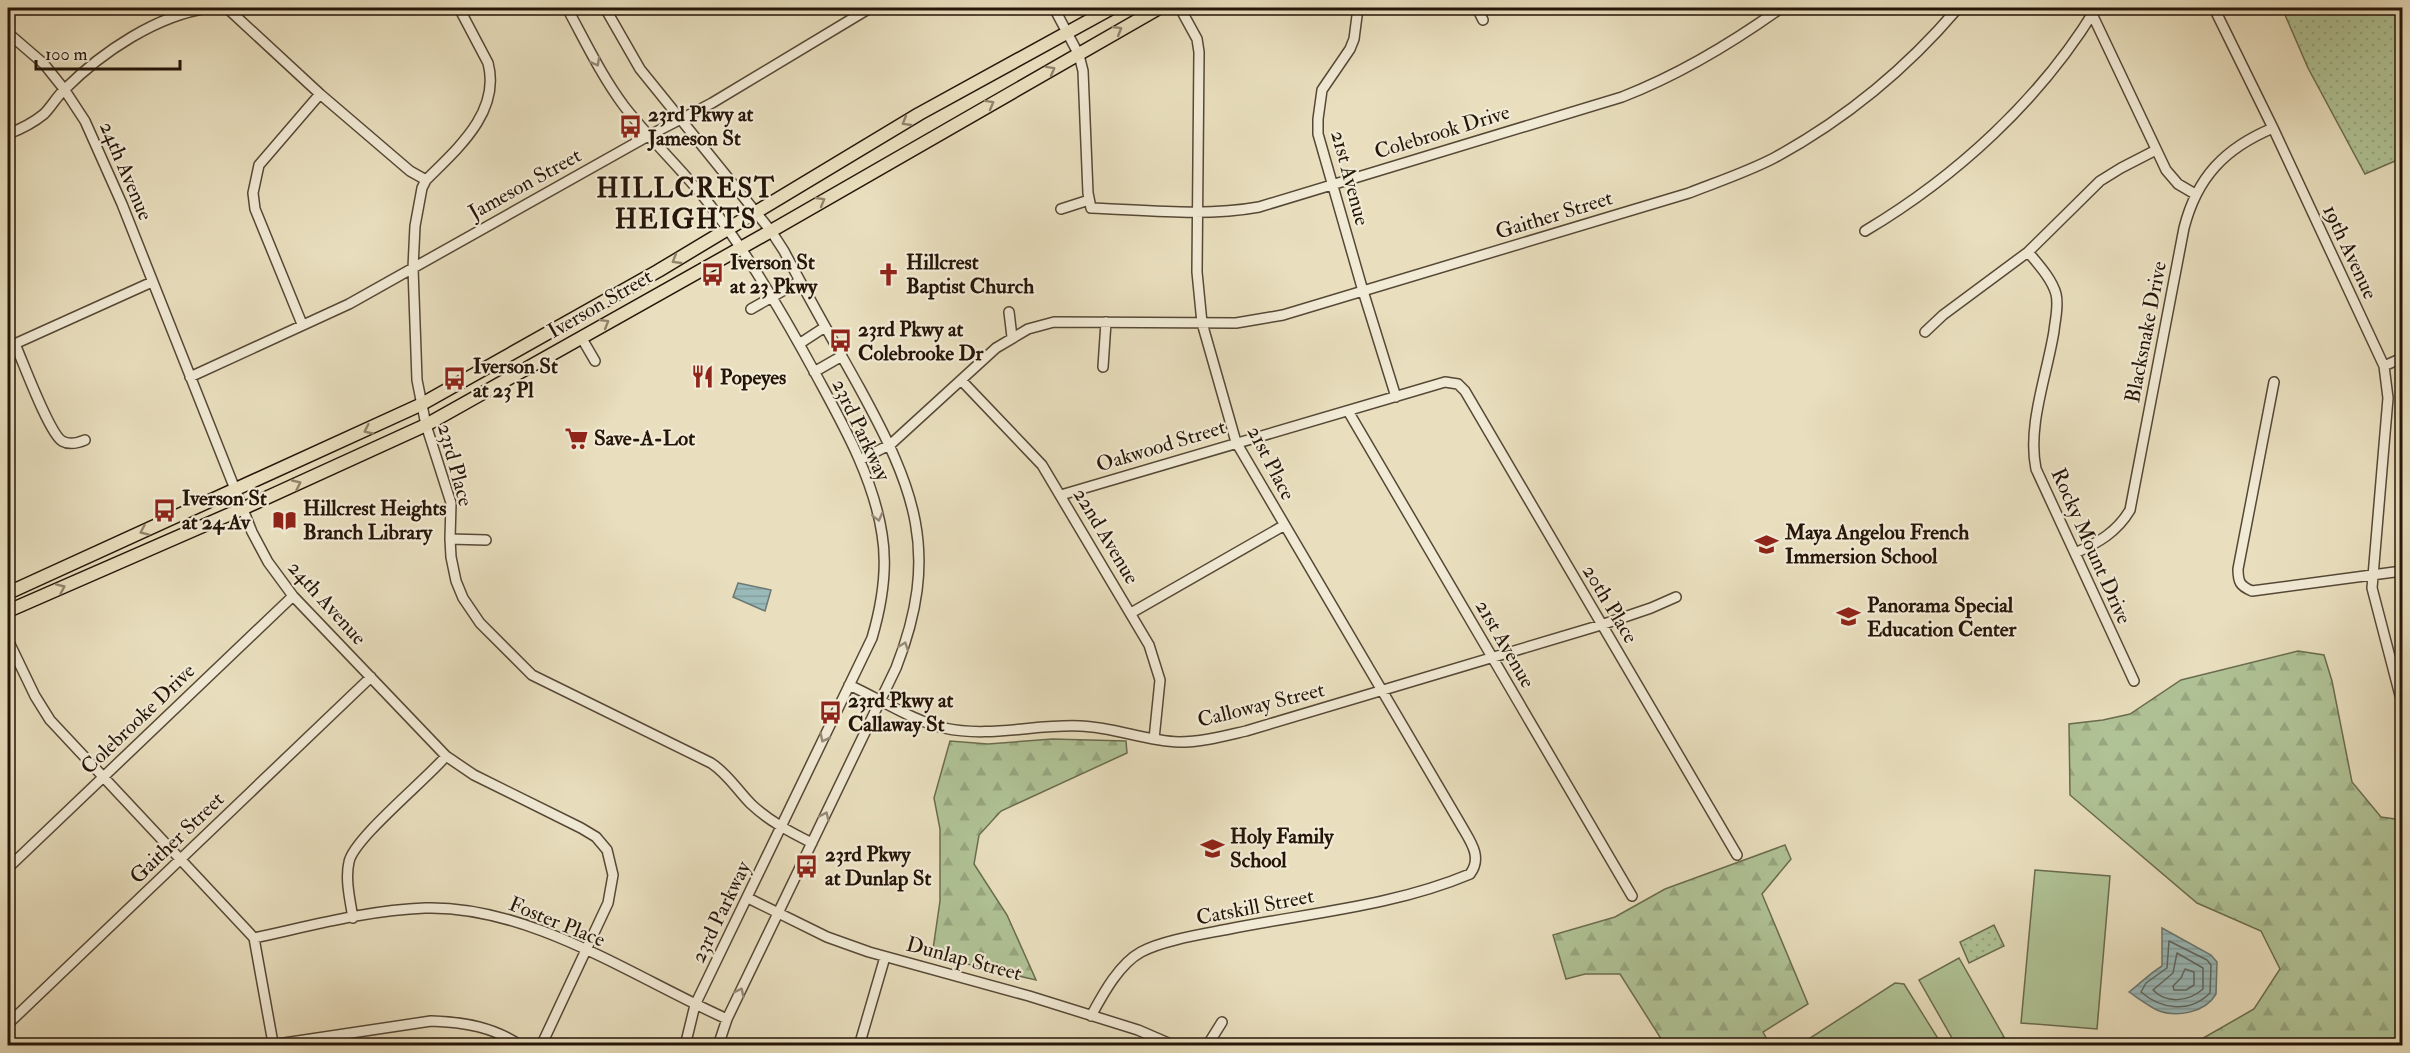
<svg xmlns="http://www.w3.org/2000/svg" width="2410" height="1053" font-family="'IM FELL Double Pica',serif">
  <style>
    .green { fill: #b0c396; stroke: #6a6c4f; stroke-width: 1.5 }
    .forest { fill: url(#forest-firs); stroke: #6a6c4f; stroke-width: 1.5 }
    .park { fill: url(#park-dots); stroke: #6a6c4f; stroke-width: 1.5 }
    .water { fill: url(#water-rules); stroke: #6b7873; stroke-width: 1.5 }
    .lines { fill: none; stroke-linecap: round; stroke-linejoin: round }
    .shore { stroke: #606861; stroke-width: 1.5 }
    .minor-casing { stroke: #564836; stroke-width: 12 }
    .major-casing { stroke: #251508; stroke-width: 15 }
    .minor { stroke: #f1ead5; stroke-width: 9 }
    .major { stroke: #e9dfbe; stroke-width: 12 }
    .oneway { stroke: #91846c }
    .oneway2 { stroke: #958a79 }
    .labels { text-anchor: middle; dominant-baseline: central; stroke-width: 4.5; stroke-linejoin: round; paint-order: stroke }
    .poi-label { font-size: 21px; font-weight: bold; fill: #251508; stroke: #f1ead5; text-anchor: start }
    .street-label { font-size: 21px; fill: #251508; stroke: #f1ead5 }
    .district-label { font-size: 27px; font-weight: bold; letter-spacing: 1.5px; fill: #251508; stroke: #f1ead5 }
  </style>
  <defs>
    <pattern id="forest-firs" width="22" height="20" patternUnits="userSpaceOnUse" patternTransform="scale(1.5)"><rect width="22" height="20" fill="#b0c396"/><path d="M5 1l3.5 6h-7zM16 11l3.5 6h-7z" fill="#97a780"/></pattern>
    <pattern id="park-dots" width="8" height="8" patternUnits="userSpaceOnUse" patternTransform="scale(1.5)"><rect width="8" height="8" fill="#b0c396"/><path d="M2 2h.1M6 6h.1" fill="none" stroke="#97a780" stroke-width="1.8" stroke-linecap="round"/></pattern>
    <pattern id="water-rules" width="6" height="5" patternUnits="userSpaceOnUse" patternTransform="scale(1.5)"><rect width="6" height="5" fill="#9ababa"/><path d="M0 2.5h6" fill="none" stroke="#859f9e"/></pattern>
  </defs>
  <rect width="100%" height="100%" fill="#e9dfbe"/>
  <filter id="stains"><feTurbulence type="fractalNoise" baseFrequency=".00333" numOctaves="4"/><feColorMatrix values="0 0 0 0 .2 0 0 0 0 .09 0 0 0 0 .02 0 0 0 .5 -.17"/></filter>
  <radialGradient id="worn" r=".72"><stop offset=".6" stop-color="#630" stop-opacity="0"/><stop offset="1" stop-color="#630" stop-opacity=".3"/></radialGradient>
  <!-- green -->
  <path class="green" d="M 2035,870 L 2110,876 L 2097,1029 L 2021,1023 Z
    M 1959,958 L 2004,1037 L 1989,1045 L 1956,1045 L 1919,980 Z
    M 1895,983 L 1904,984 L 1942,1045 L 1807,1046 L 1804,1042 Z"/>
  <!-- forest -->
  <path class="forest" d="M 2298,651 L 2324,655 L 2332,681 L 2352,782 L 2381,817 L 2402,820 L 2402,1045 L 2191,1045 L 2254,1009 L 2280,969 L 2261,931 L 2197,903 L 2070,795 L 2069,724 L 2103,720 L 2130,714 L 2181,680 Z
    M 1052,739 L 1126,741 L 1127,753 L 1001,811 L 979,835 L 974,864 L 1007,915 L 1036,980 L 932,956 L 940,901 L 940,829 L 934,798 L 950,741 L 988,744 Z
    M 1785,845 L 1791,859 L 1762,894 L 1808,1004 L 1763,1032 L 1770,1045 L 1665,1045 L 1620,974 L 1585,974 L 1566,979 L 1553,935 L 1615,917 L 1665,889 Z"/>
  <!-- park -->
  <path class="park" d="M 2282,8 L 2402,8 L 2402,158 L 2365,174 L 2308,68 Z
    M 1994,925 L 2004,946 L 1969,963 L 1960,942 Z"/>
  <!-- water -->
  <path class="water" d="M 738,583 L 771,590 L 765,611 L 733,597 Z
    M 2162,928 L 2211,955 L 2217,962 L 2216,994 C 2205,1013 2176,1018 2157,1010 C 2147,1005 2138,998 2129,992 C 2141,983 2149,974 2162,966 Z"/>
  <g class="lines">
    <!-- shore -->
    <path class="shore" d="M 2169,941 L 2207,960 L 2211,965 L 2210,993 C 2190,1013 2162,1010 2141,992 L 2146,983 L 2167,968 Z
      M 2177,953 L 2203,968 L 2203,989 C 2188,1002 2167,1004 2153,990 L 2173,973 Z
      M 2185,969 L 2194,972 L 2194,985 L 2186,990 L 2174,990 L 2173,986 L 2181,978 Z"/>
    <defs>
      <path id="minor" d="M 227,8 L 320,94 L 410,171 L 426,180
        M 459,8 L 488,63 C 501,112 457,149 426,180 L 422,188 L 415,226 L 413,268 L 417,380 L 426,425 L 451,503 L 450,539 L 451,557 L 456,581 L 463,598 L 480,623 L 532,675 L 711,763 C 728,774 737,790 751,804 C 769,821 790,832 812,843
        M 567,8 C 585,41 601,75 624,106 C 651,141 684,171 710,205 C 750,257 783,314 814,371 C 842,423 873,476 882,534 C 888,569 882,604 872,638 L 695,1005 L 685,1046
        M 605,8 L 640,69 L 771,231 L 784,251 C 808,297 834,342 859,387 C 915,489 941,553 896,668 L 727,1019 L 718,1046
        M 1054,8 L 1079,55 L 1083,71 L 1088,193 L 1091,208 C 1146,210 1204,217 1259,207 L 1622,97 C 1679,75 1732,43 1781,8
        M 1358,8 L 1354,39 L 1350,49 L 1322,90 L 1318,119 L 1318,134 L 1363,291 L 1396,397
        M 1477,8 L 1483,20
        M 2214,8 L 2273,128 L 2384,366 L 2388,398 L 2372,588 L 2402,703
        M 2092,14 L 2166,170 L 2178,184 L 2195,194
        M 8,33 L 44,64 L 64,89 L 85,121 L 122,204 L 252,532 L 268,562 L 293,596 L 446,756 L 474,775 L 581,828 L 596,837 L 607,850 L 613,875 L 608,903 L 541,1046
        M 8,134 C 21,129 33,123 44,114 C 52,106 57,96 65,89 C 102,52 157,15 209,8
        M 1061,209 L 1089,200
        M 1865,231 C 1956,177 2041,99 2096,8
        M 2028,252 C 2038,264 2052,279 2056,294 C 2059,306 2055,320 2054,331 C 2047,375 2027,426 2036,469 L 2134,681
        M 751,309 L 800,281
        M 1009,312 L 1012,337
        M 302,324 L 255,209 L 253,193 L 259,165 L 320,94
        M 1925,332 L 1943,315 L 2028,252 L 2100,181 L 2121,168 L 2156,150
        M 581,337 L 595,361
        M 15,344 C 23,362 49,433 62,441 C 69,445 78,443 85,440
        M 799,344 L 825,327
        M 8,347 L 152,282
        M 2384,366 L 2402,358
        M 1103,367 L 1106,322
        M 814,372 L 842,356
        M 190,377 L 349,304 L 648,136 L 712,103 L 870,8
        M 961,380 L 1042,465 L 1149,645 L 1160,680 L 1154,739
        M 2274,382 L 2238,569 C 2238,582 2240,586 2252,591 L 2402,571
        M 1348,411 L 1632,896
        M 860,460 L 891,444 L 996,348 L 1028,329 L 1054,322 L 1236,323 L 1283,315 L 1689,193 C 1717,182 1747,172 1774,158 C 1844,120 1907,68 1958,8
        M 1061,495 L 1445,382 L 1458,384 L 1465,391 L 1737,855
        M 450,539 L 486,540
        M 2075,553 C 2098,543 2117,532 2130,510 L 2184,228 C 2197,177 2225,148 2273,128
        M 1131,613 L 1283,526
        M 8,640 L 35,696 L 50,720 L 254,938 L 273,1043
        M 849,685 C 880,699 913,721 944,728 C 989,738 1035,724 1080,726 C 1114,727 1146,741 1179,742 C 1202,742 1224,736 1246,731 L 1601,625 L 1651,608 L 1676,597
        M 8,868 L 293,596
        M 748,898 L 827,937 L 869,952 L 1029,996 L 1138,1030 L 1175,1046
        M 353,918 C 350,900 345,879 349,862 C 353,839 427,779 446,756
        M 254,938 C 310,926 368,910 425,908 C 530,905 635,978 727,1019
        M 1091,1016 C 1103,994 1119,964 1141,952 C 1163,940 1204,934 1229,929 C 1309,913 1394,906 1470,874 C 1483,857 1470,841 1461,825 L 1236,442 L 1202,323 L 1197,272 L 1199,52 L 1197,39 L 1180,8
        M 8,1024 L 371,677
        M 264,1046 L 431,1021 C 464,1022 494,1027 521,1046
        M 859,1046 L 885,957
        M 1207,1046 L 1222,1022"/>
      <path id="major" d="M 8,593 L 420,405 L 658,271 L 919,114 L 1112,8
        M 8,611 L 244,508 L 426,425 L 771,231 L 1159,8"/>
    </defs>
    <!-- minor casing -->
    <use href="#minor" class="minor-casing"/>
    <!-- major casing -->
    <use href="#major" class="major-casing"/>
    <!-- minor -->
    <use href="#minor" class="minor"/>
    <!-- major -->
    <use href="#major" class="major"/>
  </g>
  <!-- one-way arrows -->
  <defs><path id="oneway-chevron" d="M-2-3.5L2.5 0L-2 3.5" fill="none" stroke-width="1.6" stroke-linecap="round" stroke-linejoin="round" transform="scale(1.5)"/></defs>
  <g class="oneway">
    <use href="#oneway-chevron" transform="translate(1118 30) rotate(-31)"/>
    <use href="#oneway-chevron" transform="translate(1051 70) rotate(-29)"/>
    <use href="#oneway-chevron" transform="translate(990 104) rotate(-29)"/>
    <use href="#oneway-chevron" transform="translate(906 122) rotate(149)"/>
    <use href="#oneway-chevron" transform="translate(821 201) rotate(-30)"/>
    <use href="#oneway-chevron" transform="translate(676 260) rotate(149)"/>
    <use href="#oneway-chevron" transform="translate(605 323) rotate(-30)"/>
    <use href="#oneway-chevron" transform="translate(368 430) rotate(155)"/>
    <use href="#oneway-chevron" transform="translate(297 484) rotate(-25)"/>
    <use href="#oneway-chevron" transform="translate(144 531) rotate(156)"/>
    <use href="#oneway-chevron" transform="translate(61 588) rotate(-24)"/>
  </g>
  <g class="oneway2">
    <use href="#oneway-chevron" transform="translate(596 62) rotate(61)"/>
    <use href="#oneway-chevron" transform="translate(878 517) rotate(76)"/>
    <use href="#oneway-chevron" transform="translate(904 646) rotate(-70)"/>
    <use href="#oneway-chevron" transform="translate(824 738) rotate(116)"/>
    <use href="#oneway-chevron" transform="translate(825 816) rotate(-65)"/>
    <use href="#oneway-chevron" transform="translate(740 992) rotate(-64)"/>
  </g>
  <!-- icons -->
  <defs>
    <symbol id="bus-bare" viewBox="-9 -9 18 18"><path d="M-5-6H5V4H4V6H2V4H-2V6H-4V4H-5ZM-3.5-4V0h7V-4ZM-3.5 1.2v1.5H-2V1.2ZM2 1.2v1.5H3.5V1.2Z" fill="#8f2418" stroke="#f1ead5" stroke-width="2.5" paint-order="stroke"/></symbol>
    <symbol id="church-bare" viewBox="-9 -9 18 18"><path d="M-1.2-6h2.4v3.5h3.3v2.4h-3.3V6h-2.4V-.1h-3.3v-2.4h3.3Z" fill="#8f2418" stroke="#f1ead5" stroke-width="2.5" paint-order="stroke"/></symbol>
    <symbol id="restaurant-bare" viewBox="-9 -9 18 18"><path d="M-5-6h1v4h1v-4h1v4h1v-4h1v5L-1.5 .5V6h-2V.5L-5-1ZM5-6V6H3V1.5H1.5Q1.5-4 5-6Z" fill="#8f2418" stroke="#f1ead5" stroke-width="2.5" paint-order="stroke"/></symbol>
    <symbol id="supermarket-bare" viewBox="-9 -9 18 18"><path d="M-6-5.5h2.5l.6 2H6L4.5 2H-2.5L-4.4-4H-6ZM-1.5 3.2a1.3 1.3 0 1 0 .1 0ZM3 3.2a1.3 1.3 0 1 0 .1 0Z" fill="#8f2418" stroke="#f1ead5" stroke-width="2.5" paint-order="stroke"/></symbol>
    <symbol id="library-bare" viewBox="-9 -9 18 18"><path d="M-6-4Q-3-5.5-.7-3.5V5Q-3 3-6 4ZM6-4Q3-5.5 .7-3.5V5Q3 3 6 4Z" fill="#8f2418" stroke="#f1ead5" stroke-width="2.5" paint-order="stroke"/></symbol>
    <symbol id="school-bare" viewBox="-9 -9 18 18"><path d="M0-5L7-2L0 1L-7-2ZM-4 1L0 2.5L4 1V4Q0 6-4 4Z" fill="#8f2418" stroke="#f1ead5" stroke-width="2.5" paint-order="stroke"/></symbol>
  </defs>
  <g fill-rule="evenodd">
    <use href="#bus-bare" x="614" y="110" width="33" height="33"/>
    <use href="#bus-bare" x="696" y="258" width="33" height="33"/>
    <use href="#church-bare" x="872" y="258" width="33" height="33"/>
    <use href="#bus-bare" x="824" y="324" width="33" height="33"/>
    <use href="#restaurant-bare" x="686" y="360" width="33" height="33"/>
    <use href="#bus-bare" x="438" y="362" width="33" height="33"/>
    <use href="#supermarket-bare" x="560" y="422" width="33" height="33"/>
    <use href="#bus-bare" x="148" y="494" width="33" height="33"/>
    <use href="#library-bare" x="268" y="504" width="33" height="33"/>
    <use href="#school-bare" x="1750" y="528" width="33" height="33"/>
    <use href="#school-bare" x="1832" y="600" width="33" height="33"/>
    <use href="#bus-bare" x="814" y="696" width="33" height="33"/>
    <use href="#school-bare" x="1196" y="832" width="33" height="33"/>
    <use href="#bus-bare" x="790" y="850" width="33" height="33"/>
  </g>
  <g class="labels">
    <!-- poi labels -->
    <g class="poi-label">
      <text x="648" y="114">23rd Pkwy at<tspan x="648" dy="24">Jameson St</tspan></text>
      <text x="730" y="262">Iverson St<tspan x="730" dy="24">at 23 Pkwy</tspan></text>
      <text x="906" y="262">Hillcrest<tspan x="906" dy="24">Baptist Church</tspan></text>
      <text x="858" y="329">23rd Pkwy at<tspan x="858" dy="24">Colebrooke Dr</tspan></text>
      <text x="473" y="366">Iverson St<tspan x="473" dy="24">at 23 Pl</tspan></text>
      <text x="720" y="377">Popeyes</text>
      <text x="594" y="438">Save-A-Lot</text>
      <text x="182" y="498">Iverson St<tspan x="182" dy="24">at 24 Av</tspan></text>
      <text x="303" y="508">Hillcrest Heights<tspan x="303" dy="24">Branch Library</tspan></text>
      <text x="1785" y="532">Maya Angelou French<tspan x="1785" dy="24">Immersion School</tspan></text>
      <text x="1867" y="605">Panorama Special<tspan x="1867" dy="24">Education Center</tspan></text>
      <text x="848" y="700">23rd Pkwy at<tspan x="848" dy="24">Callaway St</tspan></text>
      <text x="1230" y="836">Holy Family<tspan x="1230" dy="24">School</tspan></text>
      <text x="825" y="854">23rd Pkwy<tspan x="825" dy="24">at Dunlap St</tspan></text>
    </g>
    <!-- street labels -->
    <g class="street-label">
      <text transform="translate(1442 132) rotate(-17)">Colebrook Drive</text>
      <text transform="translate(126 171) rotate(67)">24th Avenue</text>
      <text transform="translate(1350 178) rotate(75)">21st Avenue</text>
      <text transform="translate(525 184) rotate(-29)">Jameson Street</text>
      <text transform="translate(1554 215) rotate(-17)">Gaither Street</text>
      <text transform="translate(2350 252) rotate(65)">19th Avenue</text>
      <text transform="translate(600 304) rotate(-30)">Iverson Street</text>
      <text transform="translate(2146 332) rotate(-79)">Blacksnake Drive</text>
      <text transform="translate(861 430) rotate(65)">23rd Parkway</text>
      <text transform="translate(1161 446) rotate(-17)">Oakwood Street</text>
      <text transform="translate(1271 463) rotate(63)">21st Place</text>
      <text transform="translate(455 465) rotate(75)">23rd Place</text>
      <text transform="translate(1106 536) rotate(59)">22nd Avenue</text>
      <text transform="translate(2091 546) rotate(66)">Rocky Mount Drive</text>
      <text transform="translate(327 603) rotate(48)">24th Avenue</text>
      <text transform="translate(1610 604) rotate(59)">20th Place</text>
      <text transform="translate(1505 644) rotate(60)">21st Avenue</text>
      <text transform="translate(1261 705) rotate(-14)">Calloway Street</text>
      <text transform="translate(138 719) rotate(-44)">Colebrooke Drive</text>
      <text transform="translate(177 838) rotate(-44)">Gaither Street</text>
      <text transform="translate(1255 907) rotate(-11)">Catskill Street</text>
      <text transform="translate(721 912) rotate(-64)">23rd Parkway</text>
      <text transform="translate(557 922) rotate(22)">Foster Place</text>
      <text transform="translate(964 959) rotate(15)">Dunlap Street</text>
    </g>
    <!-- district labels -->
    <g class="district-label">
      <text x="686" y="188">HILLCREST<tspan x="686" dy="31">HEIGHTS</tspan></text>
    </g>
  </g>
  <!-- margin -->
  <rect width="2410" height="1053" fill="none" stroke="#e9dfbe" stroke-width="30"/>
  <rect x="9" y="9" width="2392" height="1035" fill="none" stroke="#251508" stroke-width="3"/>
  <rect x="15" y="15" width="2380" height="1023" fill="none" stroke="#251508" stroke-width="1.5"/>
  <!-- scale -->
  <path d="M36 60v9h144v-9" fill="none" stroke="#251508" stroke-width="3"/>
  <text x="45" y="60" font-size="18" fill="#251508" stroke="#f1ead5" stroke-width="4.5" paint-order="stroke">100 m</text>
  <rect width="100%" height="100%" filter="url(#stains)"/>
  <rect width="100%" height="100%" fill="url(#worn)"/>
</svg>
